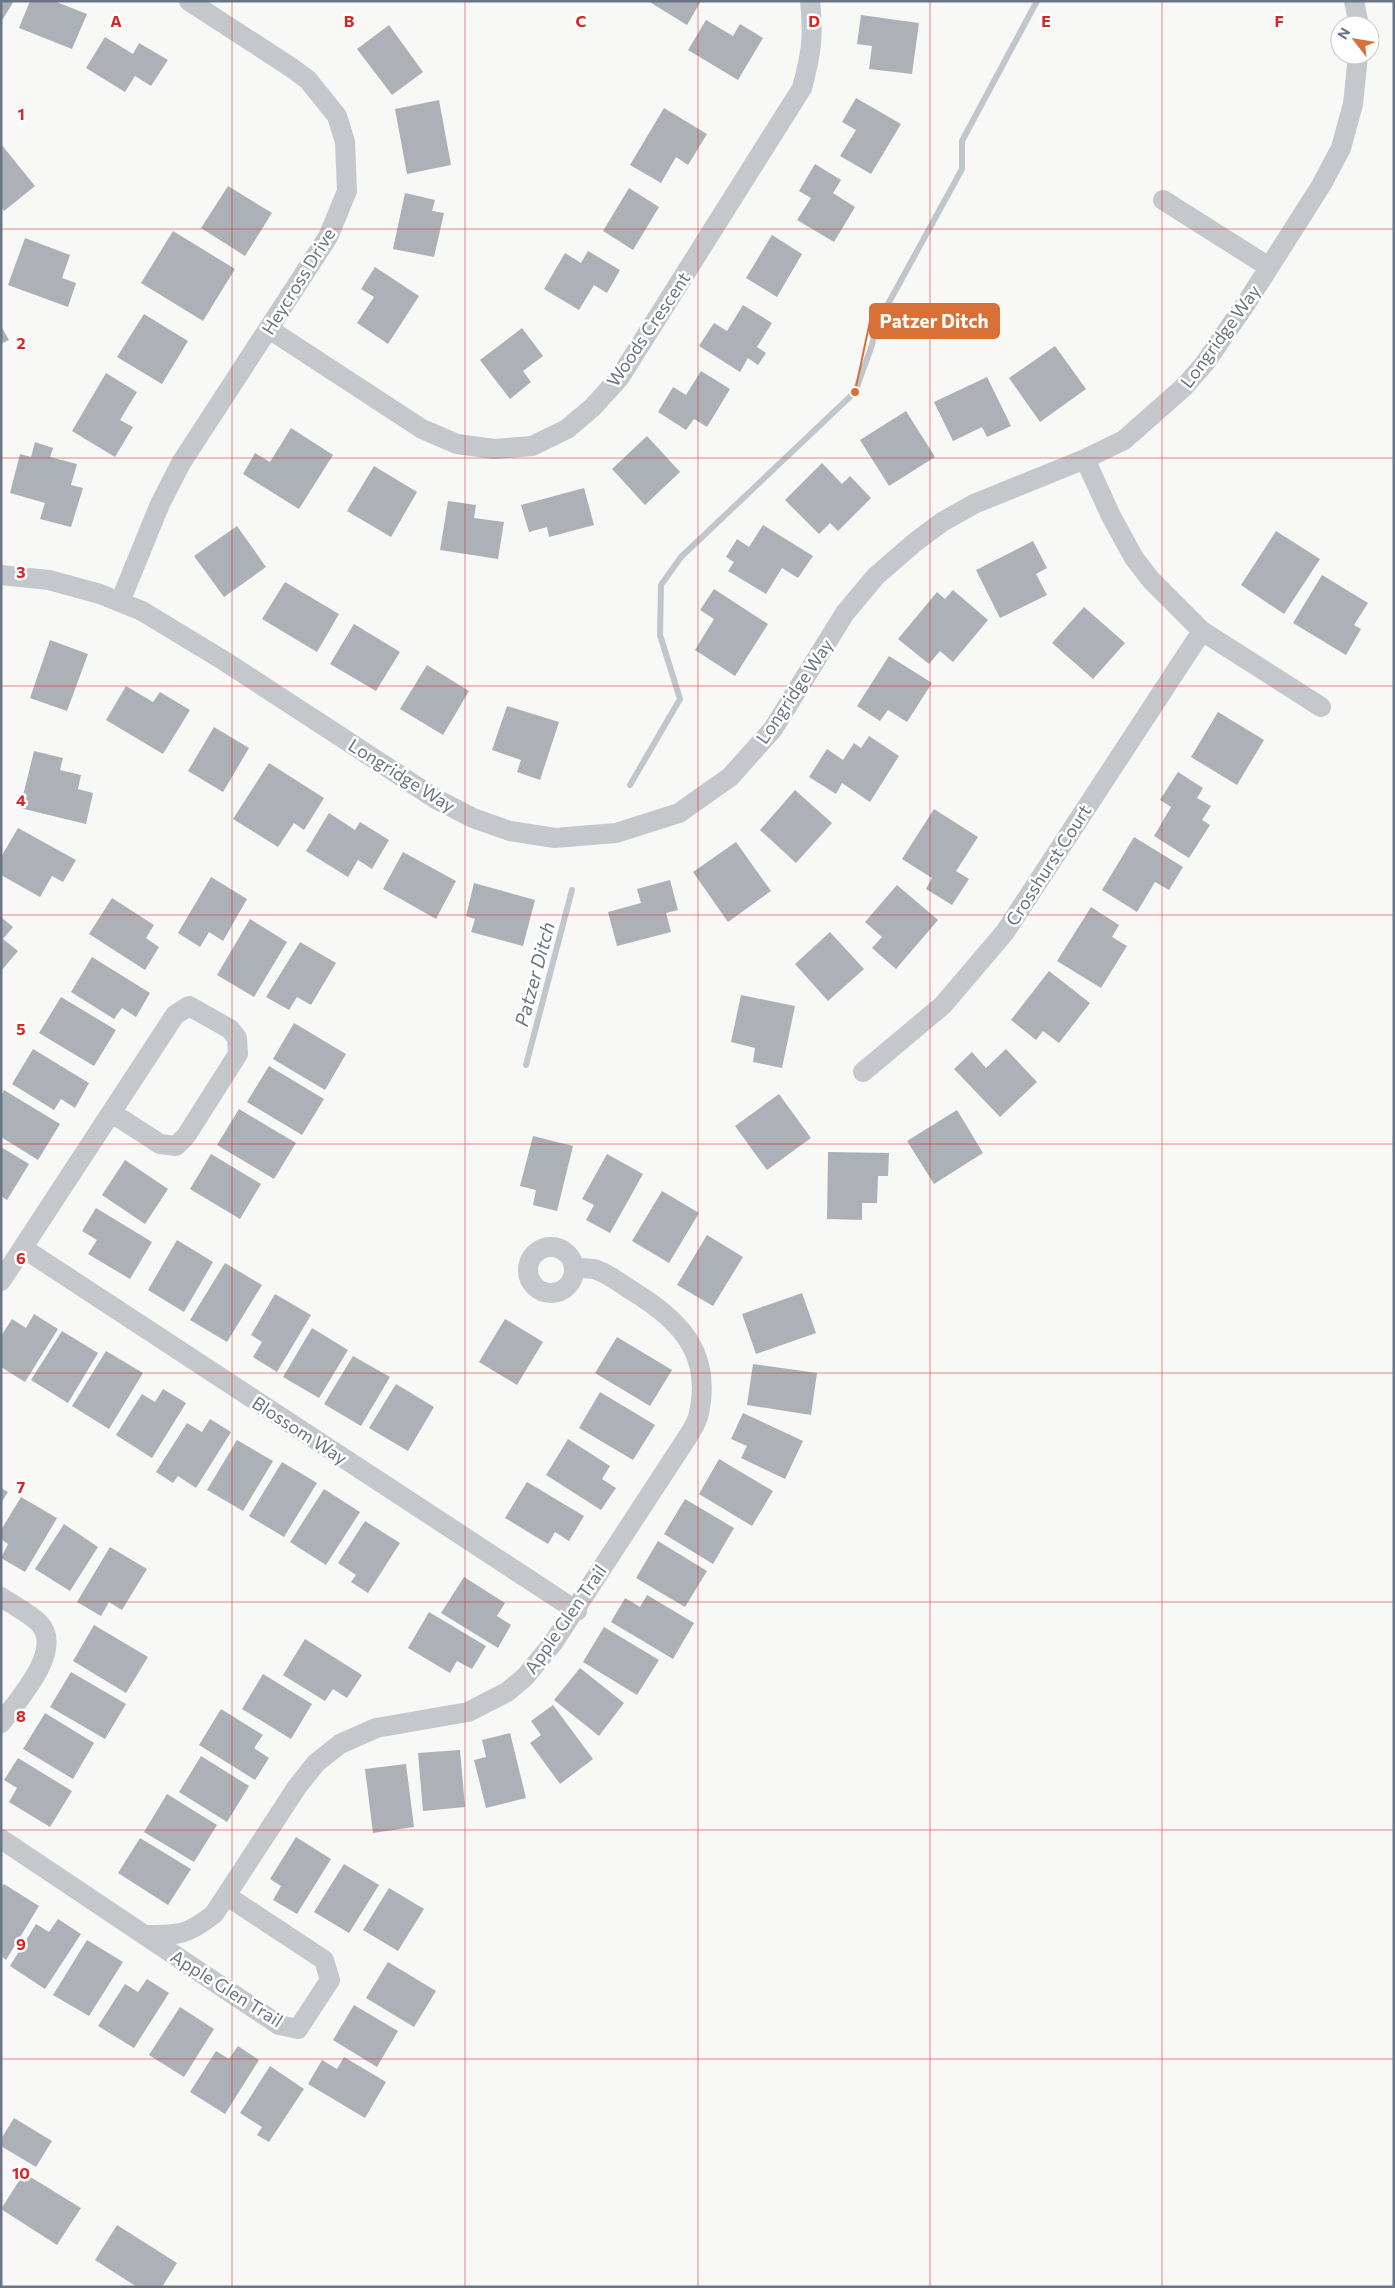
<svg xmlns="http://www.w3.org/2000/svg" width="1395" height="2288" font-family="Commissioner,sans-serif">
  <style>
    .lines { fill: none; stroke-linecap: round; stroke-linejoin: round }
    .stream { stroke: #bfc6cc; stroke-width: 6 }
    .building { fill: #acb1b8 }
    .street { stroke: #c4c7cb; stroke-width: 20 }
    .grid { fill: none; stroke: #d62828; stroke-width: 1; stroke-opacity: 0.55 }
    .labels { text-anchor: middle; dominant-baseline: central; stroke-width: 5; stroke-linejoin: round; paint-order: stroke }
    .street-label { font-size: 18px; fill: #6a7585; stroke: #fff }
    .water-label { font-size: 19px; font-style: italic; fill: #657680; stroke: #fff }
    .grid-label { font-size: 16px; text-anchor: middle; font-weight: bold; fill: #d62828; stroke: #fff; stroke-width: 5; stroke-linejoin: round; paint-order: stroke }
    .leader { fill: none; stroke: #d87137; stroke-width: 2 }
    .callout-dot { fill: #d87137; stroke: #fff; stroke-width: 2 }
    .callout { fill: #d87137; stroke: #d87137; stroke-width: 2 }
    .callout-label { font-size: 19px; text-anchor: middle; font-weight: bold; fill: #fff }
  </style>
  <rect width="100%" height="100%" fill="#f8f8f6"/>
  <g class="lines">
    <!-- stream -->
    <path class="stream" d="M 630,785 L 680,699 L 660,635 L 661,585 L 681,557 L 855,392 L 872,345 L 876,326 L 962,169 L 962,141 L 1037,1
      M 526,1065 L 572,890"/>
  </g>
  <!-- building -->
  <path class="building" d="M 1,1 L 14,1 L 1,22 Z
    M 30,1 L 54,1 L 87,14 L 72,49 L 19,28 Z
    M 648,1 L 701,1 L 687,25 Z
    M 861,15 L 919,23 L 912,74 L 869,69 L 872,46 L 857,44 Z
    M 706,20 L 733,36 L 740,24 L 763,38 L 738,80 L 688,50 Z
    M 389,25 L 423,72 L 392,95 L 357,49 Z
    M 105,37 L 133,54 L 139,43 L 168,60 L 151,86 L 135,76 L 125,92 L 86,68 Z
    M 856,98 L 901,124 L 871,174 L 840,156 L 856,130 L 842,122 Z
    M 439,100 L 451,165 L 407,174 L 395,109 Z
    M 664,108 L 707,134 L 688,165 L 676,157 L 661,183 L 630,165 Z
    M 1,144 L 35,186 L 4,211 L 1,207 Z
    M 815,164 L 841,180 L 833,193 L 855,207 L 834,242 L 797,220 L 811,198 L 799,191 Z
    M 228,186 L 272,213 L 245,256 L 201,228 Z
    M 629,188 L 659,207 L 633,250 L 603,231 Z
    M 405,193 L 435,200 L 432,211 L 444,213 L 434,257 L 393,249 Z
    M 173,231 L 235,269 L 203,321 L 141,283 Z
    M 772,235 L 802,254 L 777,297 L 746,278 Z
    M 25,238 L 70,255 L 62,278 L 76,283 L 68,307 L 8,285 Z
    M 588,251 L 620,270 L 607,293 L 594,285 L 579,310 L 544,289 L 565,253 L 581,263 Z
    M 375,267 L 419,296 L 388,344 L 357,323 L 374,297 L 361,289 Z
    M 743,305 L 772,323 L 757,347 L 766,353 L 758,365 L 748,358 L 740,372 L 699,346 L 714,323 L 727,331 Z
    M 144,314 L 188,341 L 162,384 L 117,357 Z
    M 1,326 L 9,340 L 1,344 Z
    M 522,328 L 543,356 L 523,371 L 531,382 L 510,399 L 480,360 Z
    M 1055,346 L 1086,389 L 1040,422 L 1009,378 Z
    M 701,371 L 730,389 L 707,427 L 694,419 L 686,430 L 658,412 L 673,387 L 686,395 Z
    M 106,373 L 137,392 L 120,420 L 133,427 L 115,457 L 72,431 Z
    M 987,377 L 1011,426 L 987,437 L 982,427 L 953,441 L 934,402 Z
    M 906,411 L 935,457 L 889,486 L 860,440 Z
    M 291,428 L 333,455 L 299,509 L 243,474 L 255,453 L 270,462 Z
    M 647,436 L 680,472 L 645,505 L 612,469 Z
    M 35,442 L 53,448 L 50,457 L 77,464 L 71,485 L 83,488 L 71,527 L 40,519 L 45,503 L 10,493 L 20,454 L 31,457 Z
    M 822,463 L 842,484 L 850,476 L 871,498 L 838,531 L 830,523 L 819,534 L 785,500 Z
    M 374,466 L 417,492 L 391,537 L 347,511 Z
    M 584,488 L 594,525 L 549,537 L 547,527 L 529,532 L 521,505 Z
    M 448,501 L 476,505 L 474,518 L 504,522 L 498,559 L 440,550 Z
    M 763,525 L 813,556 L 798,578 L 782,568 L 766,594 L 728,571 L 734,562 L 726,557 L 737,539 L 749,547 Z
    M 237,526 L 266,567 L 224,597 L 194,556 Z
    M 1276,531 L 1320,559 L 1284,614 L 1241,585 Z
    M 1033,541 L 1047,568 L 1036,574 L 1047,595 L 1000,618 L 976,570 Z
    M 1322,575 L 1368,603 L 1354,625 L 1361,629 L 1346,655 L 1293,623 Z
    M 285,582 L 339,614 L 317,652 L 262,619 Z
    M 714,589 L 768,624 L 735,676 L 695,650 L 714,619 L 700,610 Z
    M 953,590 L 988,620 L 953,662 L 940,651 L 929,664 L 898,639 L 937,592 L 945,599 Z
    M 1084,607 L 1125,643 L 1093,679 L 1052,643 Z
    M 354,624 L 400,652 L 376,691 L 330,664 Z
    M 50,640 L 88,654 L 67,711 L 30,698 Z
    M 889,656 L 932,683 L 907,722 L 888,710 L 880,721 L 857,706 Z
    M 427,665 L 469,691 L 443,735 L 400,709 Z
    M 126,686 L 153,702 L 160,692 L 190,710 L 163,754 L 106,720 Z
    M 507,706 L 559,722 L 540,780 L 517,772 L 521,760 L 492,750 Z
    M 1218,712 L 1264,740 L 1237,785 L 1191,757 Z
    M 214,727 L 249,748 L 223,792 L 188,771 Z
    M 869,736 L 899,756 L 870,802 L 842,783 L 836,794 L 809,777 L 827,749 L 843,760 L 854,743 L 861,748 Z
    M 34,751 L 63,758 L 60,770 L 81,775 L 78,789 L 93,793 L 86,824 L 20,808 Z
    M 269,763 L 324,798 L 304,830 L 294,823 L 278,847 L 233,819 Z
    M 1178,772 L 1203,788 L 1197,798 L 1211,806 L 1202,820 L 1210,825 L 1189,858 L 1154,836 L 1171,807 L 1160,800 Z
    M 795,790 L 832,823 L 796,863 L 760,830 Z
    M 934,809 L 978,837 L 956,871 L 969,879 L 952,905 L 926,889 L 932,878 L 902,859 Z
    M 329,813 L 355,830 L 360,822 L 389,840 L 372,869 L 358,860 L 348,877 L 306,851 Z
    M 18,828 L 76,860 L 63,882 L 52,876 L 40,897 L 1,875 L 1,857 Z
    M 1134,837 L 1183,867 L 1169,890 L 1155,882 L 1137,912 L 1102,890 Z
    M 736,842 L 771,891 L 728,922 L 693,872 Z
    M 403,852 L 456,881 L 436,919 L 383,889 Z
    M 211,877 L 247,899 L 223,941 L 209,932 L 200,947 L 178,933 Z
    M 670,880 L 678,910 L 666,913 L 671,932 L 617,946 L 608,912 L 641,903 L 637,889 Z
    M 474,883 L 535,900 L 523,946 L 471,932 L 475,919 L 466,916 Z
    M 897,885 L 938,920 L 896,969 L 872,948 L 882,937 L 865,922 Z
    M 112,898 L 154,925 L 146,938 L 159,947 L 145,970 L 89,934 Z
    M 1091,907 L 1119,925 L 1112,937 L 1127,946 L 1101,988 L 1057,961 Z
    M 1,917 L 13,927 L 3,939 L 18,951 L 1,971 Z
    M 250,919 L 287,942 L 254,997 L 217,975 Z
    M 830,932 L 864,969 L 828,1001 L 795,964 Z
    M 300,942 L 336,963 L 311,1005 L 297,997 L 289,1010 L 266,997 Z
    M 92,957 L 150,993 L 136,1017 L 122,1008 L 114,1019 L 71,992 Z
    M 1049,971 L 1090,1003 L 1059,1043 L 1043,1031 L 1036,1040 L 1011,1020 Z
    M 741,995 L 795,1006 L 782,1068 L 753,1062 L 755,1048 L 731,1042 Z
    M 61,997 L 116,1030 L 94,1066 L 39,1033 Z
    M 294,1023 L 346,1054 L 325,1090 L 273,1059 Z
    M 33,1049 L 89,1083 L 75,1108 L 61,1099 L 54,1110 L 12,1084 Z
    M 1006,1049 L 1037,1082 L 1000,1117 L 954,1069 L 972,1052 L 986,1068 Z
    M 269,1066 L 324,1099 L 302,1135 L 247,1102 Z
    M 4,1090 L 60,1124 L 38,1160 L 1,1137 L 1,1096 Z
    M 779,1094 L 811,1138 L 767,1170 L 735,1126 Z
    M 239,1109 L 296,1143 L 274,1179 L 217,1145 Z
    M 957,1110 L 983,1153 L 934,1184 L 907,1141 Z
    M 533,1136 L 573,1146 L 557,1211 L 533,1205 L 536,1190 L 520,1186 Z
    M 1,1147 L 29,1164 L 7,1200 L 1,1196 Z
    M 828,1152 L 889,1153 L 888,1176 L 878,1176 L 877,1203 L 862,1203 L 862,1220 L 827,1219 Z
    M 211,1154 L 261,1184 L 240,1219 L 190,1189 Z
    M 607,1154 L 643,1174 L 610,1233 L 586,1220 L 594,1205 L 582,1199 Z
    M 125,1160 L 168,1189 L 145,1224 L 102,1195 Z
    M 662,1191 L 699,1213 L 669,1263 L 632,1241 Z
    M 96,1208 L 152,1242 L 130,1279 L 88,1254 L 97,1240 L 82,1231 Z
    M 707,1235 L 743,1257 L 713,1306 L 677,1285 Z
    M 177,1240 L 213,1262 L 184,1312 L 148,1290 Z
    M 225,1263 L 262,1285 L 227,1342 L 190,1320 Z
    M 802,1293 L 816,1333 L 756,1354 L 742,1314 Z
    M 275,1294 L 311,1315 L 277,1372 L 253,1357 L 262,1342 L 251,1335 Z
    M 34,1314 L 58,1329 L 25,1382 L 1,1367 L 1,1336 L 12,1319 L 26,1328 Z
    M 505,1319 L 543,1342 L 517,1385 L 479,1362 Z
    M 312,1328 L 348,1350 L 319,1398 L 283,1377 Z
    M 62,1331 L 98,1353 L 68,1403 L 31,1380 Z
    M 617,1337 L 672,1370 L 650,1406 L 595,1373 Z
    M 106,1351 L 143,1373 L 109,1429 L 72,1406 Z
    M 353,1356 L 390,1377 L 361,1426 L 324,1404 Z
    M 753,1364 L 817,1373 L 811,1415 L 747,1405 Z
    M 396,1384 L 434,1407 L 408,1451 L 369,1428 Z
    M 163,1389 L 186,1403 L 152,1458 L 116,1435 L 142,1394 L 155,1402 Z
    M 600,1392 L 655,1425 L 633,1460 L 579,1428 Z
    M 743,1413 L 803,1441 L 785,1479 L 741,1458 L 747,1446 L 731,1439 Z
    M 210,1419 L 231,1432 L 196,1488 L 178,1476 L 173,1483 L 156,1472 L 187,1423 L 202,1432 Z
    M 568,1439 L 610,1466 L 602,1479 L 616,1488 L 601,1510 L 546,1475 Z
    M 237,1440 L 273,1461 L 243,1511 L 207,1490 Z
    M 719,1459 L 773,1491 L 752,1526 L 699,1494 Z
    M 282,1462 L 317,1483 L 284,1537 L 249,1516 Z
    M 527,1482 L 584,1516 L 569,1541 L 555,1532 L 548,1544 L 505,1518 Z
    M 1,1488 L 8,1492 L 1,1503 Z
    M 324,1489 L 360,1512 L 326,1565 L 290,1542 Z
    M 21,1497 L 57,1518 L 25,1572 L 1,1558 L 8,1544 L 1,1539 L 1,1530 Z
    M 685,1499 L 734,1528 L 713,1564 L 664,1534 Z
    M 365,1521 L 400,1543 L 368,1593 L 351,1582 L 356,1575 L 338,1563 Z
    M 64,1524 L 98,1547 L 70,1591 L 35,1569 Z
    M 658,1541 L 707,1571 L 685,1607 L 636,1578 Z
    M 110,1547 L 147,1569 L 122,1610 L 109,1602 L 101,1616 L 77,1602 Z
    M 464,1577 L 505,1603 L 497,1616 L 511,1625 L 498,1648 L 441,1613 Z
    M 647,1595 L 694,1623 L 673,1659 L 611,1622 L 625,1598 L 640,1607 Z
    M 429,1612 L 486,1646 L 472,1669 L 457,1661 L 450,1673 L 408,1648 Z
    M 94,1625 L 148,1657 L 126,1693 L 73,1661 Z
    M 604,1627 L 659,1660 L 637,1695 L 583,1662 Z
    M 305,1639 L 362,1675 L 347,1698 L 333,1689 L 325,1701 L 283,1675 Z
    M 580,1668 L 624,1703 L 599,1736 L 554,1700 Z
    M 71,1672 L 126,1704 L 105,1739 L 50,1707 Z
    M 263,1674 L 312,1704 L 291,1739 L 242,1709 Z
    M 553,1705 L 593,1759 L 560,1784 L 530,1743 L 541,1735 L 531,1721 Z
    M 221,1709 L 263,1735 L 254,1748 L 269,1758 L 255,1780 L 199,1745 Z
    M 45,1713 L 94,1743 L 73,1779 L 23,1749 Z
    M 510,1733 L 526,1798 L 486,1808 L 474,1760 L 486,1757 L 482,1740 Z
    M 460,1750 L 465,1807 L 423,1811 L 418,1753 Z
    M 201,1756 L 249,1786 L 227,1822 L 179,1792 Z
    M 18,1758 L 72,1791 L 50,1827 L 9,1802 L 17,1788 L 4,1780 Z
    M 406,1764 L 414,1827 L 373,1833 L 365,1769 Z
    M 167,1794 L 217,1825 L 194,1862 L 144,1832 Z
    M 296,1837 L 331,1859 L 297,1914 L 273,1900 L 281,1886 L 270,1879 Z
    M 140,1838 L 191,1869 L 168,1905 L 118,1873 Z
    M 344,1864 L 379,1885 L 349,1933 L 314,1912 Z
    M 4,1884 L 39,1906 L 6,1960 L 1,1956 L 1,1888 Z
    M 389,1888 L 424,1909 L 398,1951 L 363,1930 Z
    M 58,1919 L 81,1934 L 45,1989 L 10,1966 L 36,1924 L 49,1932 Z
    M 87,1940 L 123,1962 L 89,2016 L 53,1995 Z
    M 388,1962 L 436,1991 L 414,2027 L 366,1998 Z
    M 147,1979 L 169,1993 L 134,2048 L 98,2026 L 125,1984 L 138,1992 Z
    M 354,2005 L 398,2031 L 377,2067 L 333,2040 Z
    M 180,2007 L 214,2029 L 184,2077 L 149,2055 Z
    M 238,2046 L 259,2060 L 225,2114 L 190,2092 L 216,2051 L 229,2059 Z
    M 344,2057 L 386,2082 L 365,2118 L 308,2084 L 322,2060 L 337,2069 Z
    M 270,2066 L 304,2089 L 269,2142 L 257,2135 L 262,2127 L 240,2113 Z
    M 14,2118 L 52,2141 L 36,2167 L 1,2146 L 1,2139 Z
    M 24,2173 L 81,2208 L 57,2245 L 1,2209 Z
    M 117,2225 L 177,2263 L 162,2287 L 137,2287 L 95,2260 Z"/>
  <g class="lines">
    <!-- street -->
    <path class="street" d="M 1354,1 L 1359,25
      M 1163,200 L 1269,267
      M 269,329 L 422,429 L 457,444 L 494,449 L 532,446 L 567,429 L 593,407 L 620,377 L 802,88 C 811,55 814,36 810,1
      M 1085,459 L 1111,516 L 1134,558 L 1151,580 L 1202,631 L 1321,707
      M 1,575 L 49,580 L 100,594 L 142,611 L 226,662 L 436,799 L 473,818 L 510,831 L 555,838 L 616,833 L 679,813 L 730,777 L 773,729 L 845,613 L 876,576 L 914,543 L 942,522 L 974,504 L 1085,459 L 1124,440 L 1184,387 L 1205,363 L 1247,302 L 1322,184 L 1341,148 L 1353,104 L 1358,55
      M 120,602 L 160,504 L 181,463 L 328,237 L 347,191 L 345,142 L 337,116 L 308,80 L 292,68 L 189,1
      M 863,1072 L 943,1005 L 1005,932 L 1202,631
      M528 1270a23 23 0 1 1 46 0a23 23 0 1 1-46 0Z
      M 23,1248 L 577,1611
      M 1,1281 L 175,1015 L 189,1006 L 230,1029 L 237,1038 L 238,1054 L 186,1136 L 176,1146 L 160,1144 L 112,1113
      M 1,1597 C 13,1605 29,1613 39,1623 C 65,1650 17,1701 1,1723
      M 1,1839 L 279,2025 L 298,2029 L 330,1980 L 324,1960 L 227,1896
      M 144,1935 C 179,1935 186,1936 214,1914 L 297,1787 L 316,1763 L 340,1744 L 376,1728 L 468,1712 L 507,1692 L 525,1677 L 553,1643 L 683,1444 C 688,1436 695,1427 698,1417 C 713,1356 683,1322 634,1292 C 622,1285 607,1272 593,1269 C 587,1268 580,1268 574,1268"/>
  </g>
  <!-- grid -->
  <path class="grid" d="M 232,1 L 232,2287M 465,1 L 465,2287M 698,1 L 698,2287M 930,1 L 930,2287M 1162,1 L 1162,2287M 1,229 L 1394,229M 1,458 L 1394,458M 1,686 L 1394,686M 1,915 L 1394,915M 1,1144 L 1394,1144M 1,1373 L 1394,1373M 1,1602 L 1394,1602M 1,1830 L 1394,1830M 1,2059 L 1394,2059"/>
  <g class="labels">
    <!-- street labels -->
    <g class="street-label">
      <text transform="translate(298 281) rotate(-58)">Heycross Drive</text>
      <text transform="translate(648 329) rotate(-56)">Woods Crescent</text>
      <text transform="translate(1220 336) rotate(-54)">Longridge Way</text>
      <text transform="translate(794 691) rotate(-56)">Longridge Way</text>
      <text transform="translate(402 775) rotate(32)">Longridge Way</text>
      <text transform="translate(1048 865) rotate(-57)">Crosshurst Court</text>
      <text transform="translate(300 1430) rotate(33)">Blossom Way</text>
      <text transform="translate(565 1619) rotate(-55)">Apple Glen Trail</text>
      <text transform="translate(227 1988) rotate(32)">Apple Glen Trail</text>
    </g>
    <!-- water labels -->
    <g class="water-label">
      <text transform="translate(534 974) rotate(-75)">Patzer Ditch</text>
    </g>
  </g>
  <g class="grid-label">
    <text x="116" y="27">A</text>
    <text x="349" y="27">B</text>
    <text x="581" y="27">C</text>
    <text x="814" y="27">D</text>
    <text x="1046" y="27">E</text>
    <text x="1279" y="27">F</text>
    <text x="21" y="120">1</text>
    <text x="21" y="349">2</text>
    <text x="21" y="578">3</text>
    <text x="21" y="806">4</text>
    <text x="21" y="1035">5</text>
    <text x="21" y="1264">6</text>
    <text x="21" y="1493">7</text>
    <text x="21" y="1722">8</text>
    <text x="21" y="1950">9</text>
    <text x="21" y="2179">10</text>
  </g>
  <!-- callouts -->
  <path class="leader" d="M855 392L870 321"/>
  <circle class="callout-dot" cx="855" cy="392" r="5"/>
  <rect class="callout" x="870" y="304" width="129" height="34" rx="5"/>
  <g class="callout-label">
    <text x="934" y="328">Patzer Ditch</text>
  </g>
  <!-- border -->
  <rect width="1395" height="2288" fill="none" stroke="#6a7585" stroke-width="5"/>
  <!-- north arrow -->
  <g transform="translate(1355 40) rotate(301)"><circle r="24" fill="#ffffff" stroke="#c3c8ce"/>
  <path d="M0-4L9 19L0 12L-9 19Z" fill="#d87137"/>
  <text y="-8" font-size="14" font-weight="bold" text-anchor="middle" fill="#6a7585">N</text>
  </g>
</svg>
